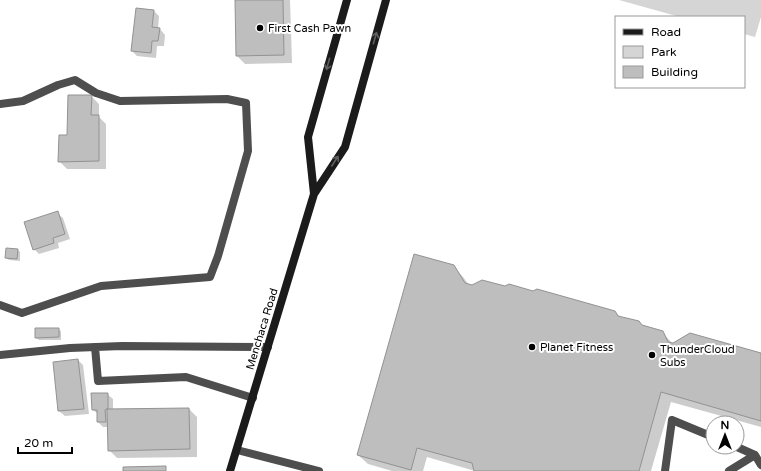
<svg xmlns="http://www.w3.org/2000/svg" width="761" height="471" font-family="'Varela Round',sans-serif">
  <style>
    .green { fill: #d5d5d5 }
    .shadow { fill: #0003 }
    .building { fill: #bebebe; stroke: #929292 }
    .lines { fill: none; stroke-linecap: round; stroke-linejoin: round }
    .service { stroke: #4e4e4e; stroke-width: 8 }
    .secondary { stroke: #1b1b1b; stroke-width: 8 }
    .oneway { stroke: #5f5f5f }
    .poi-dot { fill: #000; stroke: #fff; stroke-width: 1.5 }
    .labels { text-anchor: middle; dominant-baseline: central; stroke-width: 4; stroke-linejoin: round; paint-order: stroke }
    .poi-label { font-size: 11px; fill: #000; stroke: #fff; text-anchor: start }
    .street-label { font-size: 11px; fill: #000; stroke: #fff }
  </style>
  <rect width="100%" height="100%" fill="#fff"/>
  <!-- green -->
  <path class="green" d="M 619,0 L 761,0 L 761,17 L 755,37 L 744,34 L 744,17 L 680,17 Z"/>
  <!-- shadow -->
  <path class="shadow" d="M 236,0 L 290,0 L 292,63 L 245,64 L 237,56 Z
    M 154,11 L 159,16 L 158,29 L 160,29 L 165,35 L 164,46 L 157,46 L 156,58 L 137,56 L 132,51 Z
    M 91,96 L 99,104 L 99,117 L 106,124 L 106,169 L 67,169 L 59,161 L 68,136 Z
    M 57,213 L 63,218 L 70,239 L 58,243 L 59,248 L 39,254 L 34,249 Z
    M 18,250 L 20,252 L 20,261 L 9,260 L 6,258 Z
    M 453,266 L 463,277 L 469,285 L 615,312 L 620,317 L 643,327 L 662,332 L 673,344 L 761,354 L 761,427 L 671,402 L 651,471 L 475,471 L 427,457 L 423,471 L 392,471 L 368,464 L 358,455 Z
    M 58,329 L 61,331 L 61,340 L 39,340 L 36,338 Z
    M 78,360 L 83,365 L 89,414 L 65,416 L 59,411 Z
    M 107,394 L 113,399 L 113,410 L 189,409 L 197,417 L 197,457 L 117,458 L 109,450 L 108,427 L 103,427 L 98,422 L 98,414 L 93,410 Z"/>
  <!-- building -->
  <path class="building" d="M 235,0 L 283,0 L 284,55 L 236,56 Z
    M 136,8 L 154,10 L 152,27 L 160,28 L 158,41 L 152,41 L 151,53 L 131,51 Z
    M 68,95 L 92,95 L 91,115 L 99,115 L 99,161 L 58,162 L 59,135 L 67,135 Z
    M 58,211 L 65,234 L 53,238 L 54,243 L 33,250 L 24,222 Z
    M 6,248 L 18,249 L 17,259 L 5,258 Z
    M 414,254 L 454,265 L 465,283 L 472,285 L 482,280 L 505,286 L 509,284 L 533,291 L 537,289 L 615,311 L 618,316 L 639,321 L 642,325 L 663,331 L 668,342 L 673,343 L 690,333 L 761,353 L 761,421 L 661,392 L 639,471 L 474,471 L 472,463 L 417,448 L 411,470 L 357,455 Z
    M 35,328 L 59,328 L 59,337 L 35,338 Z
    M 78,359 L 84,409 L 58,411 L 53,362 Z
    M 91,393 L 108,393 L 108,409 L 106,409 L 106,410 L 105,410 L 106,422 L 97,422 L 97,410 L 92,410 Z
    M 189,408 L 190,449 L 108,451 L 107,409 Z
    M 166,466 L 166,471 L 123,471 L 123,467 Z"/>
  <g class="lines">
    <!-- service -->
    <path class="service" d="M 0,104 L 23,101 L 58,85 L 75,80 L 96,93 L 120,101 L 227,99 L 246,103 L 248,151 L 218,256 L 210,277 L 101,286 L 22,313 L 0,305
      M 95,347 L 98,381 L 186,377 L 253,398
      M 0,355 L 70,348 L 122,346 L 268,347
      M 737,447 L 755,455 L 761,465
      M 237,450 L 319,471
      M 665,471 L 672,420 L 713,437
      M 729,471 L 755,455"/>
    <!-- secondary -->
    <path class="secondary" d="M 314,194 L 308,137 L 347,0
      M 230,471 L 314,194 L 345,147 L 386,0"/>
  </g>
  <!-- one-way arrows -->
  <defs><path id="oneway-shaft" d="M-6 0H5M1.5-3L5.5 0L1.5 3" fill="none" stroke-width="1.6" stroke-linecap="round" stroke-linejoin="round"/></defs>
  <g class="oneway">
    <use href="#oneway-shaft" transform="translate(375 38) rotate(-74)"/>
    <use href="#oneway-shaft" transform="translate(328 64) rotate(106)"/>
    <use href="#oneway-shaft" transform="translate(335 161) rotate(-57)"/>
  </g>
  <!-- markers -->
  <g class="poi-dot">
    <circle cx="260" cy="28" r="4"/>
    <circle cx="532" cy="347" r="4"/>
    <circle cx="652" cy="355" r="4"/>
  </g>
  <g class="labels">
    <!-- poi labels -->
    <g class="poi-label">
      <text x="268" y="28">First Cash Pawn</text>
      <text x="540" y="347">Planet Fitness</text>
      <text x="660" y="349">ThunderCloud<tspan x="660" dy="13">Subs</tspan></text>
    </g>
    <!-- street labels -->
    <g class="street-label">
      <text transform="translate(262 329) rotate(-73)">Menchaca Road</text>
    </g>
  </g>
  <!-- legend -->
  <rect x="615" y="16" width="130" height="72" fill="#ffffff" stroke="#999999"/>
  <rect x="623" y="29" width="20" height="6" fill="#1b1b1b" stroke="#999999"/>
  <text x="651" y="36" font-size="12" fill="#000000">Road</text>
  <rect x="623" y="46" width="20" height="12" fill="#d5d5d5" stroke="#999999"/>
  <text x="651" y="56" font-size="12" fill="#000000">Park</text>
  <rect x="623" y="66" width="20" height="12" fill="#bebebe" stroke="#999999"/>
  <text x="651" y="76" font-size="12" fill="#000000">Building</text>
  <!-- north arrow -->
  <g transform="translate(725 435)"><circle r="19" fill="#ffffff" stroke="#999999"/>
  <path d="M0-3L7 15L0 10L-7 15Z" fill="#000000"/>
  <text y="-6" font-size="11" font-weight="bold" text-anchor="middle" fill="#000000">N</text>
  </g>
  <!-- scale -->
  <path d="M18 447v6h54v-6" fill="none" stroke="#000000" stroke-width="2"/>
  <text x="24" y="447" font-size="12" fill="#000000" stroke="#ffffff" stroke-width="3" paint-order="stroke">20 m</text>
</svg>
